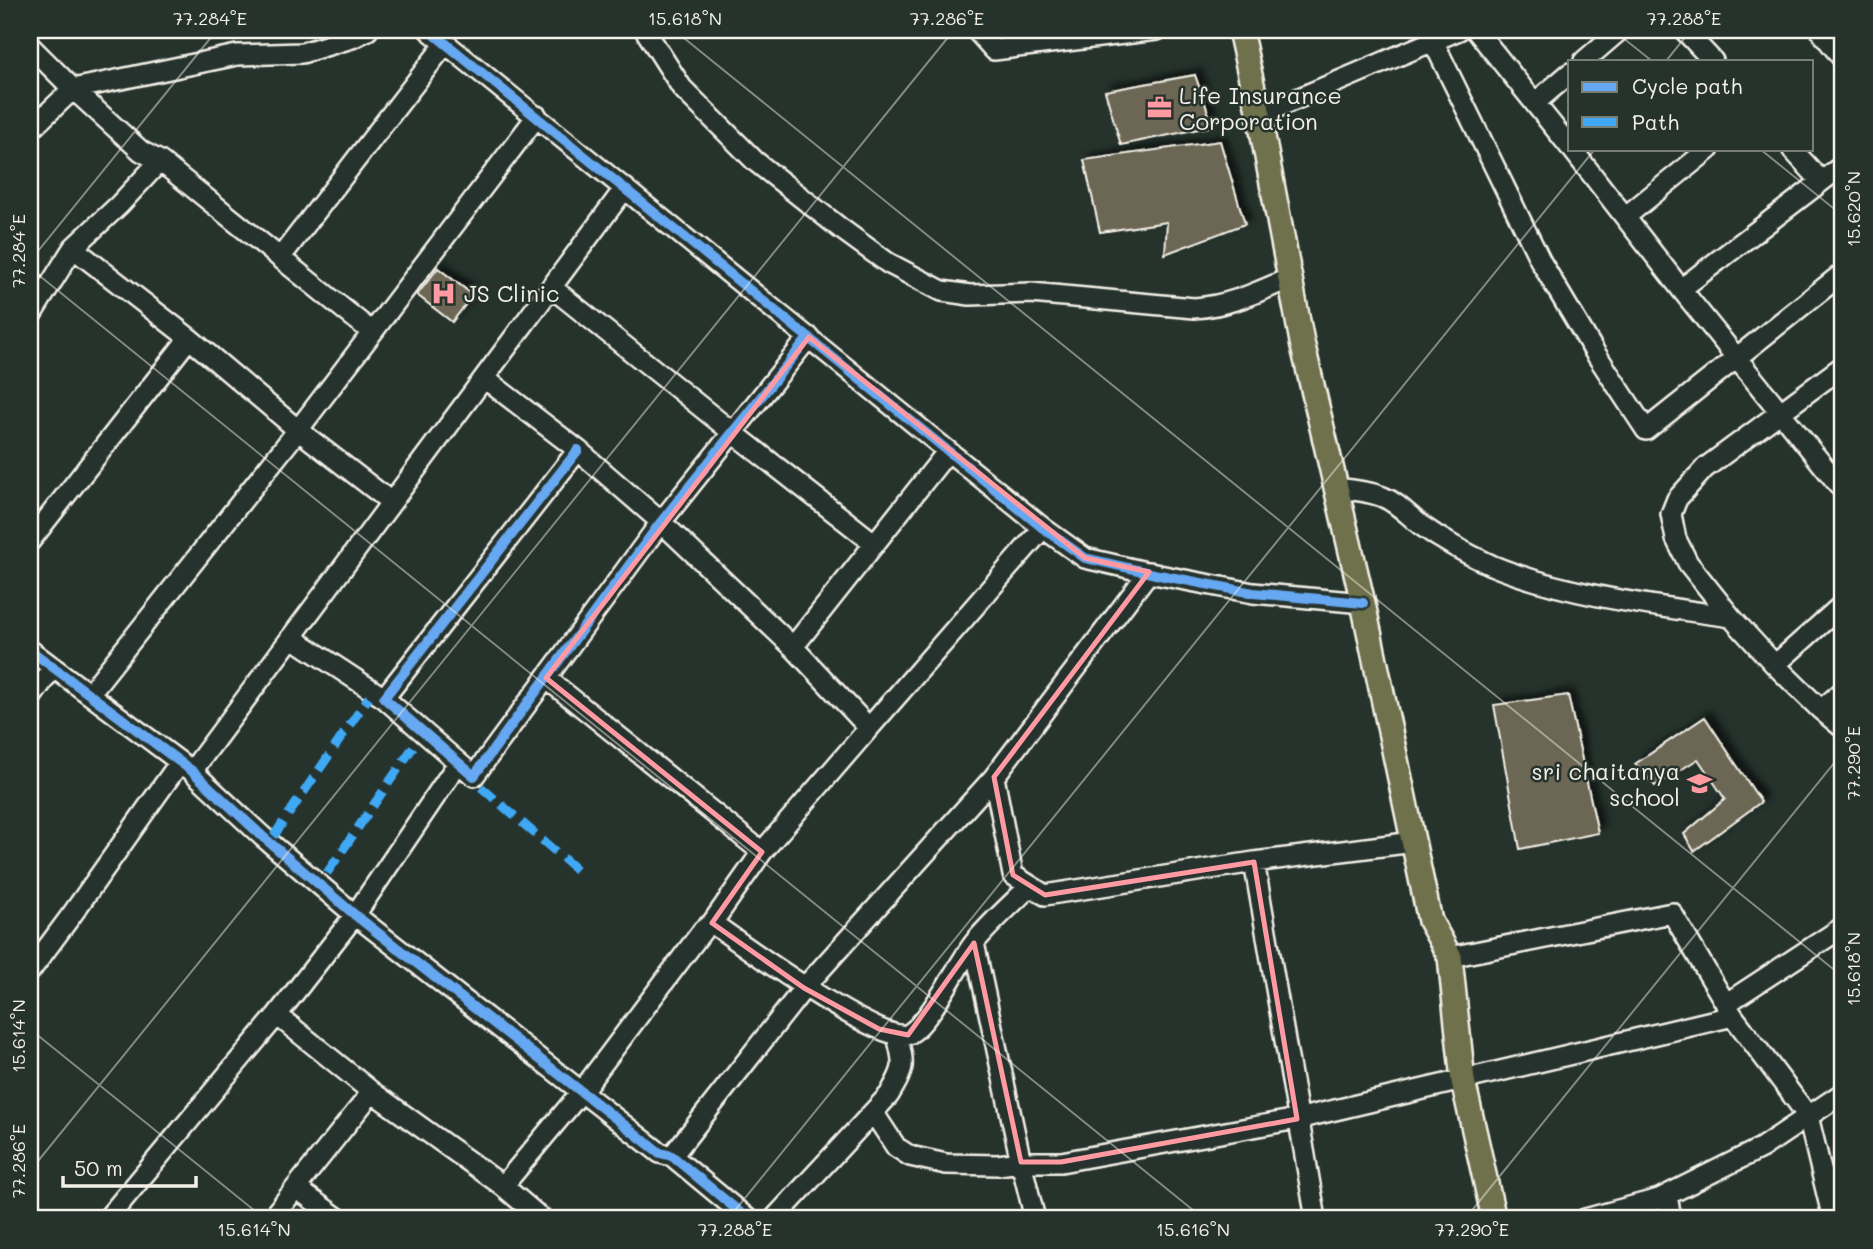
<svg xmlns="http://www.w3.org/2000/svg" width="1873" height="1249" font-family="Mali,sans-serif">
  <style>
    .building { fill: #6c6654; stroke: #f4f1e8; stroke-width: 2; filter: url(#shadow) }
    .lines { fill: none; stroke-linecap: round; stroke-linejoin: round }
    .minor-casing { stroke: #f4f1e8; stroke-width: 24 }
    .major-casing { stroke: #f4f1e8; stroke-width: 28 }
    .minor { stroke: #26332d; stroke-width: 19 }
    .major { stroke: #6e714b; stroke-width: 23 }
    .quiet { stroke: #3fa9f5; stroke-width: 9; stroke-dasharray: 18 9; stroke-linecap: butt }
    .cycleway-casing { stroke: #26332d; stroke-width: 15 }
    .cycleway { stroke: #66a8f1; stroke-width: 10 }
    .marked { fill: none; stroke: #ff9aa2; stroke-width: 5; stroke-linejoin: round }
    .ticks { fill: none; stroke: #f4f1e8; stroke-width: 2; stroke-opacity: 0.45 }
    .labels { text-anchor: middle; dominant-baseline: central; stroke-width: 5; stroke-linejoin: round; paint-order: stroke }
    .poi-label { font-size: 23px; fill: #f4f1e8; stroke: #26332d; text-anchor: start }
    .neatline { fill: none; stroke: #f4f1e8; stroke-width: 2.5 }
    .ticks-label { font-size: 18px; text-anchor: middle; fill: #f4f1e8 }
  </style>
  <defs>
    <filter id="shadow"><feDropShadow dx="6" dy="-6" stdDeviation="3.5" flood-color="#0009"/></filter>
  </defs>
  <rect width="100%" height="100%" fill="#26332d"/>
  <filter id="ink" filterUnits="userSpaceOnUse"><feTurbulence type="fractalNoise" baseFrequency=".0143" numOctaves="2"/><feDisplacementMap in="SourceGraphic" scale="14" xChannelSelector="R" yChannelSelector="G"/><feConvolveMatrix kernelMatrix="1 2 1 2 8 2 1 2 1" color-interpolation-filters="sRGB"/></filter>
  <g filter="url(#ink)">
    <!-- building -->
    <path class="building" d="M 1195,75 L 1213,126 L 1121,145 L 1105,91 Z
      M 1220,141 L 1245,224 L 1165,254 L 1167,222 L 1100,232 L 1084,160 Z
      M 438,268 L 473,295 L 452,322 L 417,295 Z
      M 1568,695 L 1598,833 L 1520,849 L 1494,705 Z
      M 1705,717 L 1761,802 L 1694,851 L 1684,834 L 1725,799 L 1698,759 L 1655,786 L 1635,764 Z"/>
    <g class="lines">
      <defs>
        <path id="minor" d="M 429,30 L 1043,528 L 1085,558 L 1159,575 L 1253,593 L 1363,603
          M 645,30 L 682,88 L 755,161 L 840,228 L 888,263 L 942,291 L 970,295 L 1031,293 L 1194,308 C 1229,306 1258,292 1290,278
          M 976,30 L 994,50 L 1157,30
          M 1476,30 L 1570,147
          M 1684,30 L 1713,61
          M 1820,30 L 1843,59
          M 1433,41 L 1541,262 L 1594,351 L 1646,430 L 1843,273
          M 30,46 L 73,89 L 141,151 L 160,161
          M 1584,61 L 1620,30
          M 1536,102 L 1570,73
          M 1259,115 L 1459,30
          M 30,130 L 73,89 L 237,55 L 302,53 L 352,38 L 368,30
          M 1572,149 L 1681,289 L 1843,490
          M 1792,149 L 1821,181
          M 1625,217 L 1709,149
          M 73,248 L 119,205 L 160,161 L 372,332
          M 280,258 L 446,43
          M 551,287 L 732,432 L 875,544
          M 1681,289 L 1843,165
          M 30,317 L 73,248 L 189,338
          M 1843,366 L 1705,468 L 1677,499 L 1671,514 L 1676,539 L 1688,563 L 1731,617 L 1775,665 L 1821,710 L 1843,728
          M 484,378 L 578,450 L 661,522 L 793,647 L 869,728 L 1043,528
          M 578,450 L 384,698 L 474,776 L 661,522 L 809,337
          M 1336,488 C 1351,490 1369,491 1383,497 C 1398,503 1409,516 1422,526 C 1443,541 1467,554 1491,565 C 1563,595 1654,606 1731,617
          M 391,502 L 298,430 L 537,116
          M 30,541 L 189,338 L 298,430 L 89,694
          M 1149,572 L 994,777 L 1013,875 L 1045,895 L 1254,862 L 1414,842
          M 291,637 L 384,698
          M 793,647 L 948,451
          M 30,650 L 192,771 L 262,836 L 355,915 L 660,1153 L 672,1156 L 748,1219
          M 1775,665 L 1843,604
          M 546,678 L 762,852 L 869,728
          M 30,699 L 53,667
          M 1821,710 L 1843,691
          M 192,771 L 625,188
          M 1254,862 L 1316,1219
          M 712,923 C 739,942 884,1048 909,1034 C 931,1021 957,965 974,943 C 991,922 1012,904 1030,886
          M 974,943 L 1021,1162 L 1035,1219
          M 1450,957 L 1672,913 L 1733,1016 L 1808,1116 L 1833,1219
          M 30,971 L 73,913 L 180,762
          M 1727,1003 L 1843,927
          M 277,1015 L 372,1092 L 503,1186 L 542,1219
          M 873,1112 L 896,1147 L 910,1156 L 946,1164 L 998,1165 L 1021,1162 L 1061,1162 L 1297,1119 L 1733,1016
          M 672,1156 L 804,988 L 994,777
          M 503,1186 L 582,1091 L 703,930 L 712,923 L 762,852
          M 296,1188 L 339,1219
          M 1667,1195 L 1671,1219
          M 30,1211 L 42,1219
          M 107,1219 L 277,1015 L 355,915 L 458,763
          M 271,1219 L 372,1092
          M 774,1219 L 889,1095 C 905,1068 905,1066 897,1036
          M 1585,1219 L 1659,1199 L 1761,1148 L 1843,1093"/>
        <path id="major" d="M 1240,30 L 1259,115 L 1302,342 L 1363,603 L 1430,921 L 1450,957 L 1463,1081 L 1494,1219"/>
      </defs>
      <!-- minor casing -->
      <use href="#minor" class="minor-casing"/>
      <!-- major casing -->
      <use href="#major" class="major-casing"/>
      <!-- minor -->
      <use href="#minor" class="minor"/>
      <!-- major -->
      <use href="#major" class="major"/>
      <!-- quiet -->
      <path class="quiet" d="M 481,787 L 579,872
        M 273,837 L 369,697
        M 327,873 L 418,740"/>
      <defs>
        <path id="cycleway" d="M 429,30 L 1043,528 L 1085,558 L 1159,575 L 1253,593 L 1363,603
          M 578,450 L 384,698 L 474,776 L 661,522 L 809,337
          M 30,650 L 192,771 L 262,836 L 355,915 L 660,1153 L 672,1156 L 748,1219"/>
      </defs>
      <!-- cycleway casing -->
      <use href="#cycleway" class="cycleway-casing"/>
      <!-- cycleway -->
      <use href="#cycleway" class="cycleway"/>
    </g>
  </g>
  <!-- marked area -->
  <path class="marked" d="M 809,337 L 1085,558 L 1149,572 L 994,777 L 1013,875 L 1045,895 L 1254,862 L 1297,1119 L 1061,1162 L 1021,1162 L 974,943 L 908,1035 L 879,1029 L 804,988 L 712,923 L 762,852 L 546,678 Z"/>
  <!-- ticks -->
  <path class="ticks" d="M 674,30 L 1843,977M 1613,30 L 1652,61M 1666,61 L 1691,30M 1760,149 L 1843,216M 30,261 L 217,30M 30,268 L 1204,1219M 30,1029 L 265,1219M 30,1171 L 954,30M 728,1219 L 1595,149M 1465,1219 L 1843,752"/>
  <!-- icons -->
  <defs>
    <symbol id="office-bare" viewBox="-9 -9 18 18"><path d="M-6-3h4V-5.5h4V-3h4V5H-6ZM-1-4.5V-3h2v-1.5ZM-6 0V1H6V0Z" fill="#ff9aa2" stroke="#26332d" stroke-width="2.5" paint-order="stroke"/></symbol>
    <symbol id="hospital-bare" viewBox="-9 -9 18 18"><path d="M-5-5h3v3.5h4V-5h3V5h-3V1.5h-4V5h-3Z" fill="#ff9aa2" stroke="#26332d" stroke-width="2.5" paint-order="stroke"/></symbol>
    <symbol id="school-bare" viewBox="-9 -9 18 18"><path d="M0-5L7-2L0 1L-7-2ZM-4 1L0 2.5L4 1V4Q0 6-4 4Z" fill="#ff9aa2" stroke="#26332d" stroke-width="2.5" paint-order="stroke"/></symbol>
  </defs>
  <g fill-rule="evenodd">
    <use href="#office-bare" x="1142" y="90" width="35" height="35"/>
    <use href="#hospital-bare" x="426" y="276" width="35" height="35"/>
    <use href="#school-bare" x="1682" y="766" width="35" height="35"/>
  </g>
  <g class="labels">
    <!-- poi labels -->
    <g class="poi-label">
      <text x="1179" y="95">Life Insurance<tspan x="1179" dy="26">Corporation</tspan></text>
      <text x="464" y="293">JS Clinic</text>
      <text x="1680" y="771" text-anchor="end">sri chaitanya<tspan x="1680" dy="26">school</tspan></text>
    </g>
  </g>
  <!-- margin -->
  <rect width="1873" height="1249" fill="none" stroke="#26332d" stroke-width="77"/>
  <!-- legend -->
  <rect x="1568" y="60" width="245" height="91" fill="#26332d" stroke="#787f78" stroke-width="2"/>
  <rect x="1582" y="82" width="35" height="10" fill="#66a8f1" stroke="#787f78" stroke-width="2"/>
  <text x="1632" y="94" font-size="21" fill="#f4f1e8">Cycle path</text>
  <rect x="1582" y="117" width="35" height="10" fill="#3fa9f5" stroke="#787f78" stroke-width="2"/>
  <text x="1632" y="130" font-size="21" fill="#f4f1e8">Path</text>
  <!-- scale -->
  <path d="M63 1176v10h133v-10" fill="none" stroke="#f4f1e8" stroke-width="3.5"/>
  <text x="74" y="1176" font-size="21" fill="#f4f1e8" stroke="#26332d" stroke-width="5" paint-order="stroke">50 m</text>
  <rect x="38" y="38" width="1796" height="1172" class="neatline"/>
  <g class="ticks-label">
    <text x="210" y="25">77.284°E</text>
    <text x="685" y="25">15.618°N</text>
    <text x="947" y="25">77.286°E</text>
    <text x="1684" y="25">77.288°E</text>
    <text transform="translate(1854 209) rotate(-90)" y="6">15.620°N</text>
    <text transform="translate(19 251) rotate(-90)" y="6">77.284°E</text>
    <text transform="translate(1854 763) rotate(-90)" y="6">77.290°E</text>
    <text transform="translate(1854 969) rotate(-90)" y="6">15.618°N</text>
    <text transform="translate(19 1036) rotate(-90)" y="6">15.614°N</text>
    <text transform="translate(19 1161) rotate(-90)" y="6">77.286°E</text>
    <text x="254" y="1236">15.614°N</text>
    <text x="735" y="1236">77.288°E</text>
    <text x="1193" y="1236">15.616°N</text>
    <text x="1472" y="1236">77.290°E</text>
  </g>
</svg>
